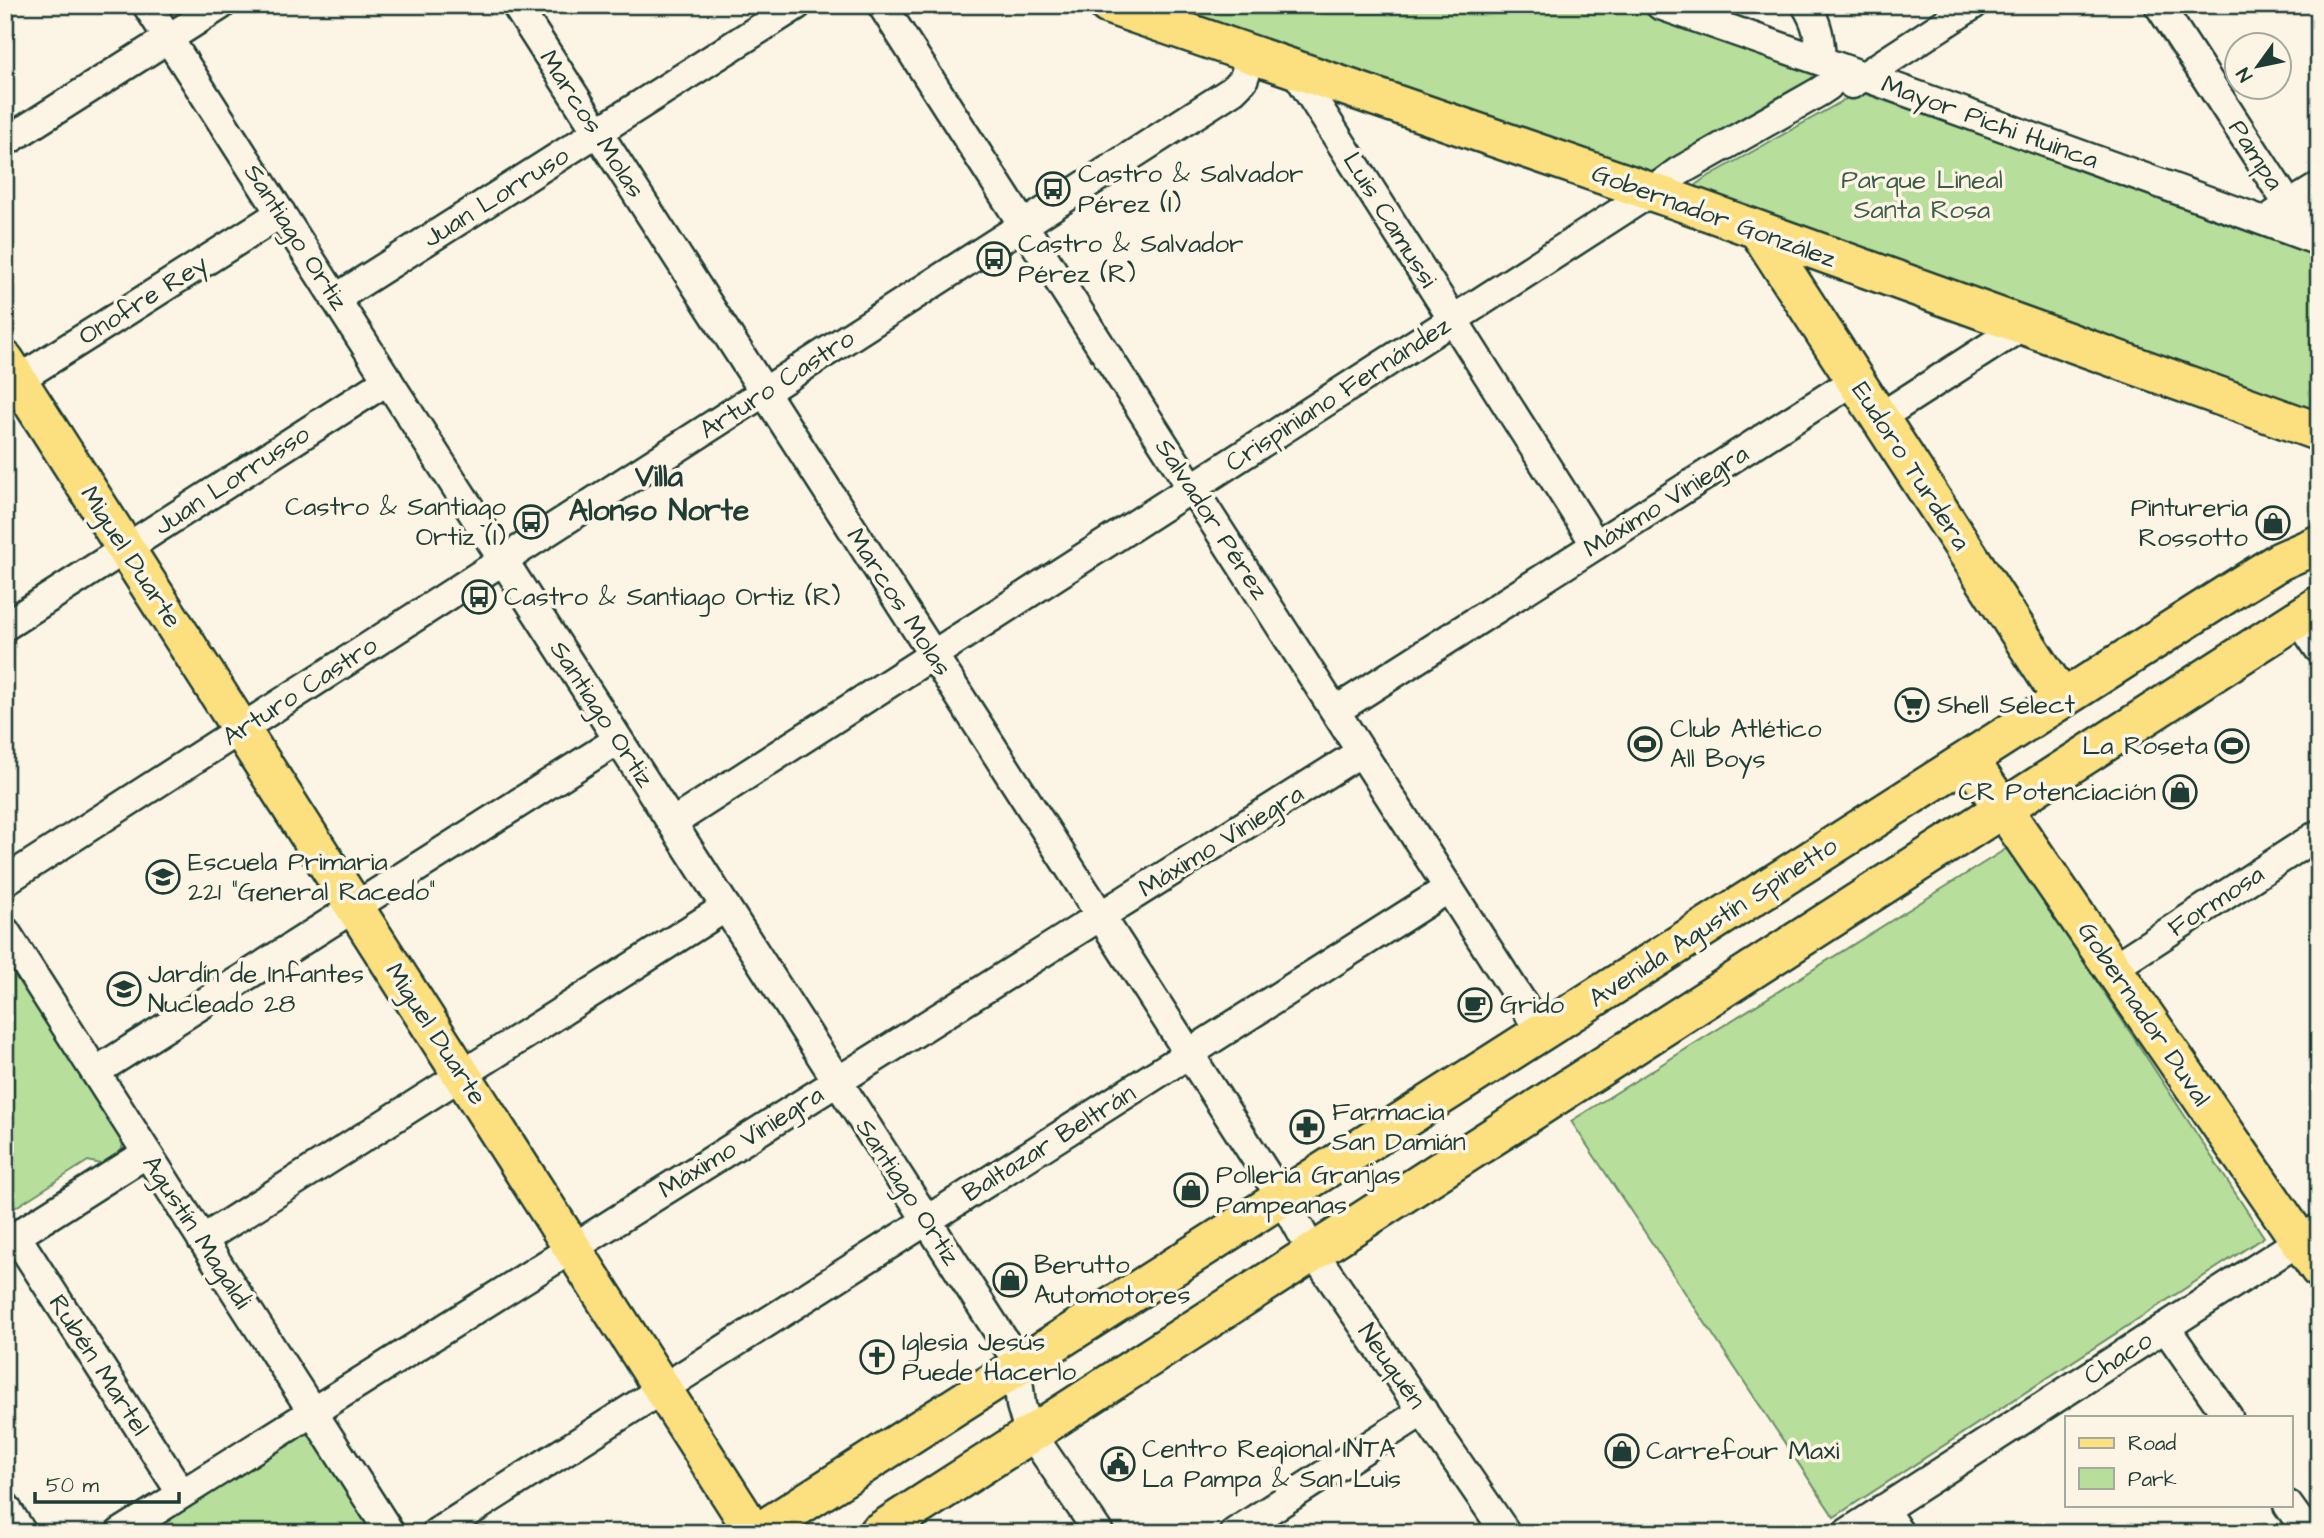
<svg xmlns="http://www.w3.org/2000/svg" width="2324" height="1538" font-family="'Architects Daughter',sans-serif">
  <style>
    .green { fill: #b7df9b; stroke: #6b8e68; stroke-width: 2 }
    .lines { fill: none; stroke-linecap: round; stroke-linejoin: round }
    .minor-casing { stroke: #1f3d34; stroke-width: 33 }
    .major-casing { stroke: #1f3d34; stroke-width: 42 }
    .minor { stroke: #fcf5e5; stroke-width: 28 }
    .major { stroke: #fce080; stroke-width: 37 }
    .labels { text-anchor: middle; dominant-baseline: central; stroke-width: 7; stroke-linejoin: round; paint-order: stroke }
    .street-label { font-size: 26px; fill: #1f3d34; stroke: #fcf5e5 }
    .poi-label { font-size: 26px; fill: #1f3d34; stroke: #fcf5e5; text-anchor: start }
    .park-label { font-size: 26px; fill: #3d5d49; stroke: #fcf5e5 }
    .quarter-label { font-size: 30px; font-weight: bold; fill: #1f3d34; stroke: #fcf5e5 }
  </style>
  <rect width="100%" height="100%" fill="#fcf5e5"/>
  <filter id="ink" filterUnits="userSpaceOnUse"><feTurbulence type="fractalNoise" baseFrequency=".0143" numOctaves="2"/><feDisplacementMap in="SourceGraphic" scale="14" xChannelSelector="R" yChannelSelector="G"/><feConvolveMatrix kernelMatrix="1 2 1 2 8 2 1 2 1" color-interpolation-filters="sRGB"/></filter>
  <g filter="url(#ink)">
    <!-- green -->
    <path class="green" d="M 1154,5 L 1623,5 L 1812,71 L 1819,81 L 1655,178 Z
      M 1863,93 L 2319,255 L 2319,418 L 1696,192 L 1697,184 L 1702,180 L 1848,98 Z
      M 2009,847 L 2264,1237 L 1834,1517 L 1571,1121 Z
      M 5,954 L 123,1139 C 124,1153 116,1158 105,1165 L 88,1161 L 5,1214 Z
      M 310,1431 L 374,1533 L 148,1533 Z"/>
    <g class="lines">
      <defs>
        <path id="minor" d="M 147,5 L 1010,1350 L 1016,1362 L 1021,1405 L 1028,1429 L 1099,1533
          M 516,5 L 1290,1211 L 1309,1246 L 1506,1533
          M 882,5 L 1541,1032
          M 1660,5 L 1841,68 L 2319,241
          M 1806,5 C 1818,24 1820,39 1821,61
          M 2159,5 L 2294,213 L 2306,236
          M 1296,72 L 1596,545
          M 1852,84 L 1973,5
          M 5,142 L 221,5
          M 2274,215 L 2319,187
          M 335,299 L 797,5
          M 5,388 L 281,213
          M 1879,418 L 2022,326
          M 2298,618 L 2319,649
          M 5,626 L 388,380
          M 1335,711 L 1855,380
          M 672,823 L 1651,192 L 1678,172 L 1819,92 L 1828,86 L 1841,68
          M 5,881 L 1233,90 L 1243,80 L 1252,56
          M 5,931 L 390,1533
          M 2113,968 L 2319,834
          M 95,1072 L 618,740
          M 16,1236 L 182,1494
          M 202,1240 L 726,907
          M 5,1243 L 147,1153
          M 2165,1327 L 2228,1417
          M 2288,1505 L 2308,1533
          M 5,1506 L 22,1533
          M 1883,1509 L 1899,1533
          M 120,1533 L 1361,752
          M 436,1533 L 1449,888
          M 1234,1533 L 1423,1411
          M 1847,1533 L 2319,1228"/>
        <path id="major" d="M 1108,5 L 1678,201 L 2319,432
          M 1759,232 L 2062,699
          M 5,360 L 741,1512 L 751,1533
          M 1969,759 L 2319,1269
          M 757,1533 L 2241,585 L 2280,561 L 2319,544
          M 877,1533 L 2319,605"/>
      </defs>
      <!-- minor casing -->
      <use href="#minor" class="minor-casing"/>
      <!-- major casing -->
      <use href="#major" class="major-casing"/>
      <!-- minor -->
      <use href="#minor" class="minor"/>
      <!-- major -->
      <use href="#major" class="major"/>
    </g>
  </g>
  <!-- icons -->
  <defs>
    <symbol id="bus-ring" viewBox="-11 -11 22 22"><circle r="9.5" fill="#fcf5e5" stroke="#1f3d34" stroke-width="1.5"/><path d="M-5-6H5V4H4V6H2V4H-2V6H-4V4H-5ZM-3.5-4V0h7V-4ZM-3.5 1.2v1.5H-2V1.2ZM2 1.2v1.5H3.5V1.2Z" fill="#1f3d34"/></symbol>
    <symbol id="shop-ring" viewBox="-11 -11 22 22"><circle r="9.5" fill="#fcf5e5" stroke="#1f3d34" stroke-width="1.5"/><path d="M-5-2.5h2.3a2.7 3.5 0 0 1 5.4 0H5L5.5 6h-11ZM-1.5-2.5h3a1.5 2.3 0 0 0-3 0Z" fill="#1f3d34"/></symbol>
    <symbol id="supermarket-ring" viewBox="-11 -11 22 22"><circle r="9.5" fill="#fcf5e5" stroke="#1f3d34" stroke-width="1.5"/><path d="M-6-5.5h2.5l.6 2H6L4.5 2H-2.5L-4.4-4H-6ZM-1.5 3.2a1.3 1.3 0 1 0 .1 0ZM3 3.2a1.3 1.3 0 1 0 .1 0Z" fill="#1f3d34"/></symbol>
    <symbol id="stadium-ring" viewBox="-11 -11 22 22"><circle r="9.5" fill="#fcf5e5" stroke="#1f3d34" stroke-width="1.5"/><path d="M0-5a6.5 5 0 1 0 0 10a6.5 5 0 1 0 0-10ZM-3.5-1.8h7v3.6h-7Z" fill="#1f3d34"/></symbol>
    <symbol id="school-ring" viewBox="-11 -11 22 22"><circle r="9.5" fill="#fcf5e5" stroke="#1f3d34" stroke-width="1.5"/><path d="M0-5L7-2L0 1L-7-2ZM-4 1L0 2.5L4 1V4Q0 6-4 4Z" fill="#1f3d34"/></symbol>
    <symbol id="cafe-ring" viewBox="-11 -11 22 22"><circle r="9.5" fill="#fcf5e5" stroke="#1f3d34" stroke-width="1.5"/><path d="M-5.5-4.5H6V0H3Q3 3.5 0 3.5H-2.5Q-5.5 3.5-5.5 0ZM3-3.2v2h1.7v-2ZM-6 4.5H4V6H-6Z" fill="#1f3d34"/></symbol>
    <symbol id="pharmacy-ring" viewBox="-11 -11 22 22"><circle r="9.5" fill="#fcf5e5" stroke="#1f3d34" stroke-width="1.5"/><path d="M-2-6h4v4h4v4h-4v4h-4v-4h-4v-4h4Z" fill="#1f3d34"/></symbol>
    <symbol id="church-ring" viewBox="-11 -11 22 22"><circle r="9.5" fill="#fcf5e5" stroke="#1f3d34" stroke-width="1.5"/><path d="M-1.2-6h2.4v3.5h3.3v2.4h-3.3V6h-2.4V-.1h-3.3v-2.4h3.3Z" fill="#1f3d34"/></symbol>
    <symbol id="civic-ring" viewBox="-11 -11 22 22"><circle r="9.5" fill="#fcf5e5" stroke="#1f3d34" stroke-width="1.5"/><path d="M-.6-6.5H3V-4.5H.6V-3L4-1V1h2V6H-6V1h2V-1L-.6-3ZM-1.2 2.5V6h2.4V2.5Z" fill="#1f3d34"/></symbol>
  </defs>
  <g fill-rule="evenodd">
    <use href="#bus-ring" x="1034" y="170" width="38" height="38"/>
    <use href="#bus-ring" x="975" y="240" width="38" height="38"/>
    <use href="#bus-ring" x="512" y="503" width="38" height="38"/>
    <use href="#shop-ring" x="2254" y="504" width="38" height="38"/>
    <use href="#bus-ring" x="460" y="578" width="38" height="38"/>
    <use href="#supermarket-ring" x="1893" y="686" width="38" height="38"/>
    <use href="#stadium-ring" x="1626" y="725" width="38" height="38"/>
    <use href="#stadium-ring" x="2213" y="727" width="38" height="38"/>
    <use href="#shop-ring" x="2161" y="773" width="38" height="38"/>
    <use href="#school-ring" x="144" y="858" width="38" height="38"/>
    <use href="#school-ring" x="105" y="970" width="38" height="38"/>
    <use href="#cafe-ring" x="1456" y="986" width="38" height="38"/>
    <use href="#pharmacy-ring" x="1288" y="1108" width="38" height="38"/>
    <use href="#shop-ring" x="1172" y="1171" width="38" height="38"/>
    <use href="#shop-ring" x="991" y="1261" width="38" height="38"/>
    <use href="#church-ring" x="858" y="1338" width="38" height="38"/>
    <use href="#shop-ring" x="1603" y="1432" width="38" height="38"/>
    <use href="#civic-ring" x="1099" y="1445" width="38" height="38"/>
  </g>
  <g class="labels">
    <!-- street labels -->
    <g class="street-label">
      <text transform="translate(1990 122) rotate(20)">Mayor Pichi Huinca</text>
      <text transform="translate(592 124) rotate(57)">Marcos Molas</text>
      <text transform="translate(2256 155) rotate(57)">Pampa</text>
      <text transform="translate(496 197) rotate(-32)">Juan Lorruso</text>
      <text transform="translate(1714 216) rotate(20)">Gobernador González</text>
      <text transform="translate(1390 220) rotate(58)">Luis Camussi</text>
      <text transform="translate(296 237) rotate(57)">Santiago Ortiz</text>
      <text transform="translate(143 300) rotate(-32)">Onofre Rey</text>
      <text transform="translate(777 384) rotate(-33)">Arturo Castro</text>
      <text transform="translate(1338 394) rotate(-33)">Crispiniano Fernández</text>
      <text transform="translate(1911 466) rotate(57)">Eudoro Turdera</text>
      <text transform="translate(232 480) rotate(-33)">Juan Lorrusso</text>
      <text transform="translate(1666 501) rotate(-32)">Máximo Viniegra</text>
      <text transform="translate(1212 519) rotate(57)">Salvador Pérez</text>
      <text transform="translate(131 557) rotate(57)">Miguel Duarte</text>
      <text transform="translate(899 602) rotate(57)">Marcos Molas</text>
      <text transform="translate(300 691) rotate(-33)">Arturo Castro</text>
      <text transform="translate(602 714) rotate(57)">Santiago Ortiz</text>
      <text transform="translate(1221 841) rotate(-32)">Máximo Viniegra</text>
      <text transform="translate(2216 901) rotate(-33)">Formosa</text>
      <text transform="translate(1713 922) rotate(-33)">Avenida Agustín Spinetto</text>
      <text transform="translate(2144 1014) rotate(56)">Gobernador Duval</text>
      <text transform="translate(436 1034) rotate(57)">Miguel Duarte</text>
      <text transform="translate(741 1142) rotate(-32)">Máximo Viniegra</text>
      <text transform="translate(1049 1143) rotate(-32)">Baltazar Beltrán</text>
      <text transform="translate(908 1192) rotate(57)">Santiago Ortiz</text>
      <text transform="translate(197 1232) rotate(57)">Agustín Magaldi</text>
      <text transform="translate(2118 1358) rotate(-33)">Chaco</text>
      <text transform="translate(99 1365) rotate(57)">Rubén Martel</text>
      <text transform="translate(1392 1366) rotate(55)">Neuquén</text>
    </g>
    <!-- poi labels -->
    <g class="poi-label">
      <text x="1078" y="174">Castro &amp; Salvador<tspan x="1078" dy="30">Pérez (I)</tspan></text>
      <text x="1018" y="244">Castro &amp; Salvador<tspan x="1018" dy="30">Pérez (R)</tspan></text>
      <text x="506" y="507" text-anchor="end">Castro &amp; Santiago<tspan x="506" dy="30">Ortiz (I)</tspan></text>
      <text x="2248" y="508" text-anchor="end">Pintureria<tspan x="2248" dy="30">Rossotto</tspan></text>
      <text x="504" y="597">Castro &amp; Santiago Ortiz (R)</text>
      <text x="1937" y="705">Shell Select</text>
      <text x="1670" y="729">Club Atlético<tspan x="1670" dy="30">All Boys</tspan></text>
      <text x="2208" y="746" text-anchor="end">La Roseta</text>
      <text x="2156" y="792" text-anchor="end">CR Potenciación</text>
      <text x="188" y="862">Escuela Primaria<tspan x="188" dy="30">221 "General Racedo"</tspan></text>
      <text x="148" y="974">Jardín de Infantes<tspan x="148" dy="30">Nucleado 28</tspan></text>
      <text x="1500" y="1005">Grido</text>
      <text x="1332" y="1112">Farmacia<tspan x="1332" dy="30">San Damián</tspan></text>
      <text x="1216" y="1175">Polleria Granjas<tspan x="1216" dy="30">Pampeanas</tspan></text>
      <text x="1034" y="1265">Berutto<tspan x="1034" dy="30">Automotores</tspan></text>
      <text x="902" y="1342">Iglesia Jesús<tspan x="902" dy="30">Puede Hacerlo</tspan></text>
      <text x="1142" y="1449">Centro Regional INTA<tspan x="1142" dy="30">La Pampa &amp; San Luis</tspan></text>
      <text x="1646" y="1451">Carrefour Maxi</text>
    </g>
    <!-- park labels -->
    <g class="park-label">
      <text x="1922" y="180">Parque Lineal<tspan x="1922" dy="30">Santa Rosa</tspan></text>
    </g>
    <!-- quarter labels -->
    <g class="quarter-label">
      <text x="659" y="477">Villa<tspan x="659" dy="34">Alonso Norte</tspan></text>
    </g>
  </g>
  <!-- margin -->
  <rect width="2324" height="1538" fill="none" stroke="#fcf5e5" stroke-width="28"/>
  <rect x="14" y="14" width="2296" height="1510" fill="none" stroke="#1f3d34" stroke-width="2.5" filter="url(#ink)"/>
  <!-- legend -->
  <rect x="2065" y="1416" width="228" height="91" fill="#fcf5e5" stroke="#a4ab9e" stroke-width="2"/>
  <rect x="2079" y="1438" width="35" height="10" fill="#fce080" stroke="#a4ab9e" stroke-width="2"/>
  <text x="2128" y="1450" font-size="21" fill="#1f3d34">Road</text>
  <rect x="2079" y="1468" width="35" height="21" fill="#b7df9b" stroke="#a4ab9e" stroke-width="2"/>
  <text x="2128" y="1486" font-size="21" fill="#1f3d34">Park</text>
  <!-- north arrow -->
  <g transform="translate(2258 66) rotate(237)"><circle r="33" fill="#fcf5e5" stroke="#a4ab9e" stroke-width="2"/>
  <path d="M0-5L12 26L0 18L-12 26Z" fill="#1f3d34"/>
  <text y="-10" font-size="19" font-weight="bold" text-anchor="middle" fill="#1f3d34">N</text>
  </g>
  <!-- scale -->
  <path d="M35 1492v10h144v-10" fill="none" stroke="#1f3d34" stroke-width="3.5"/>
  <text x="46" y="1492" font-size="21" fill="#1f3d34" stroke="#fcf5e5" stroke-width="5" paint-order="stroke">50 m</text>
</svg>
